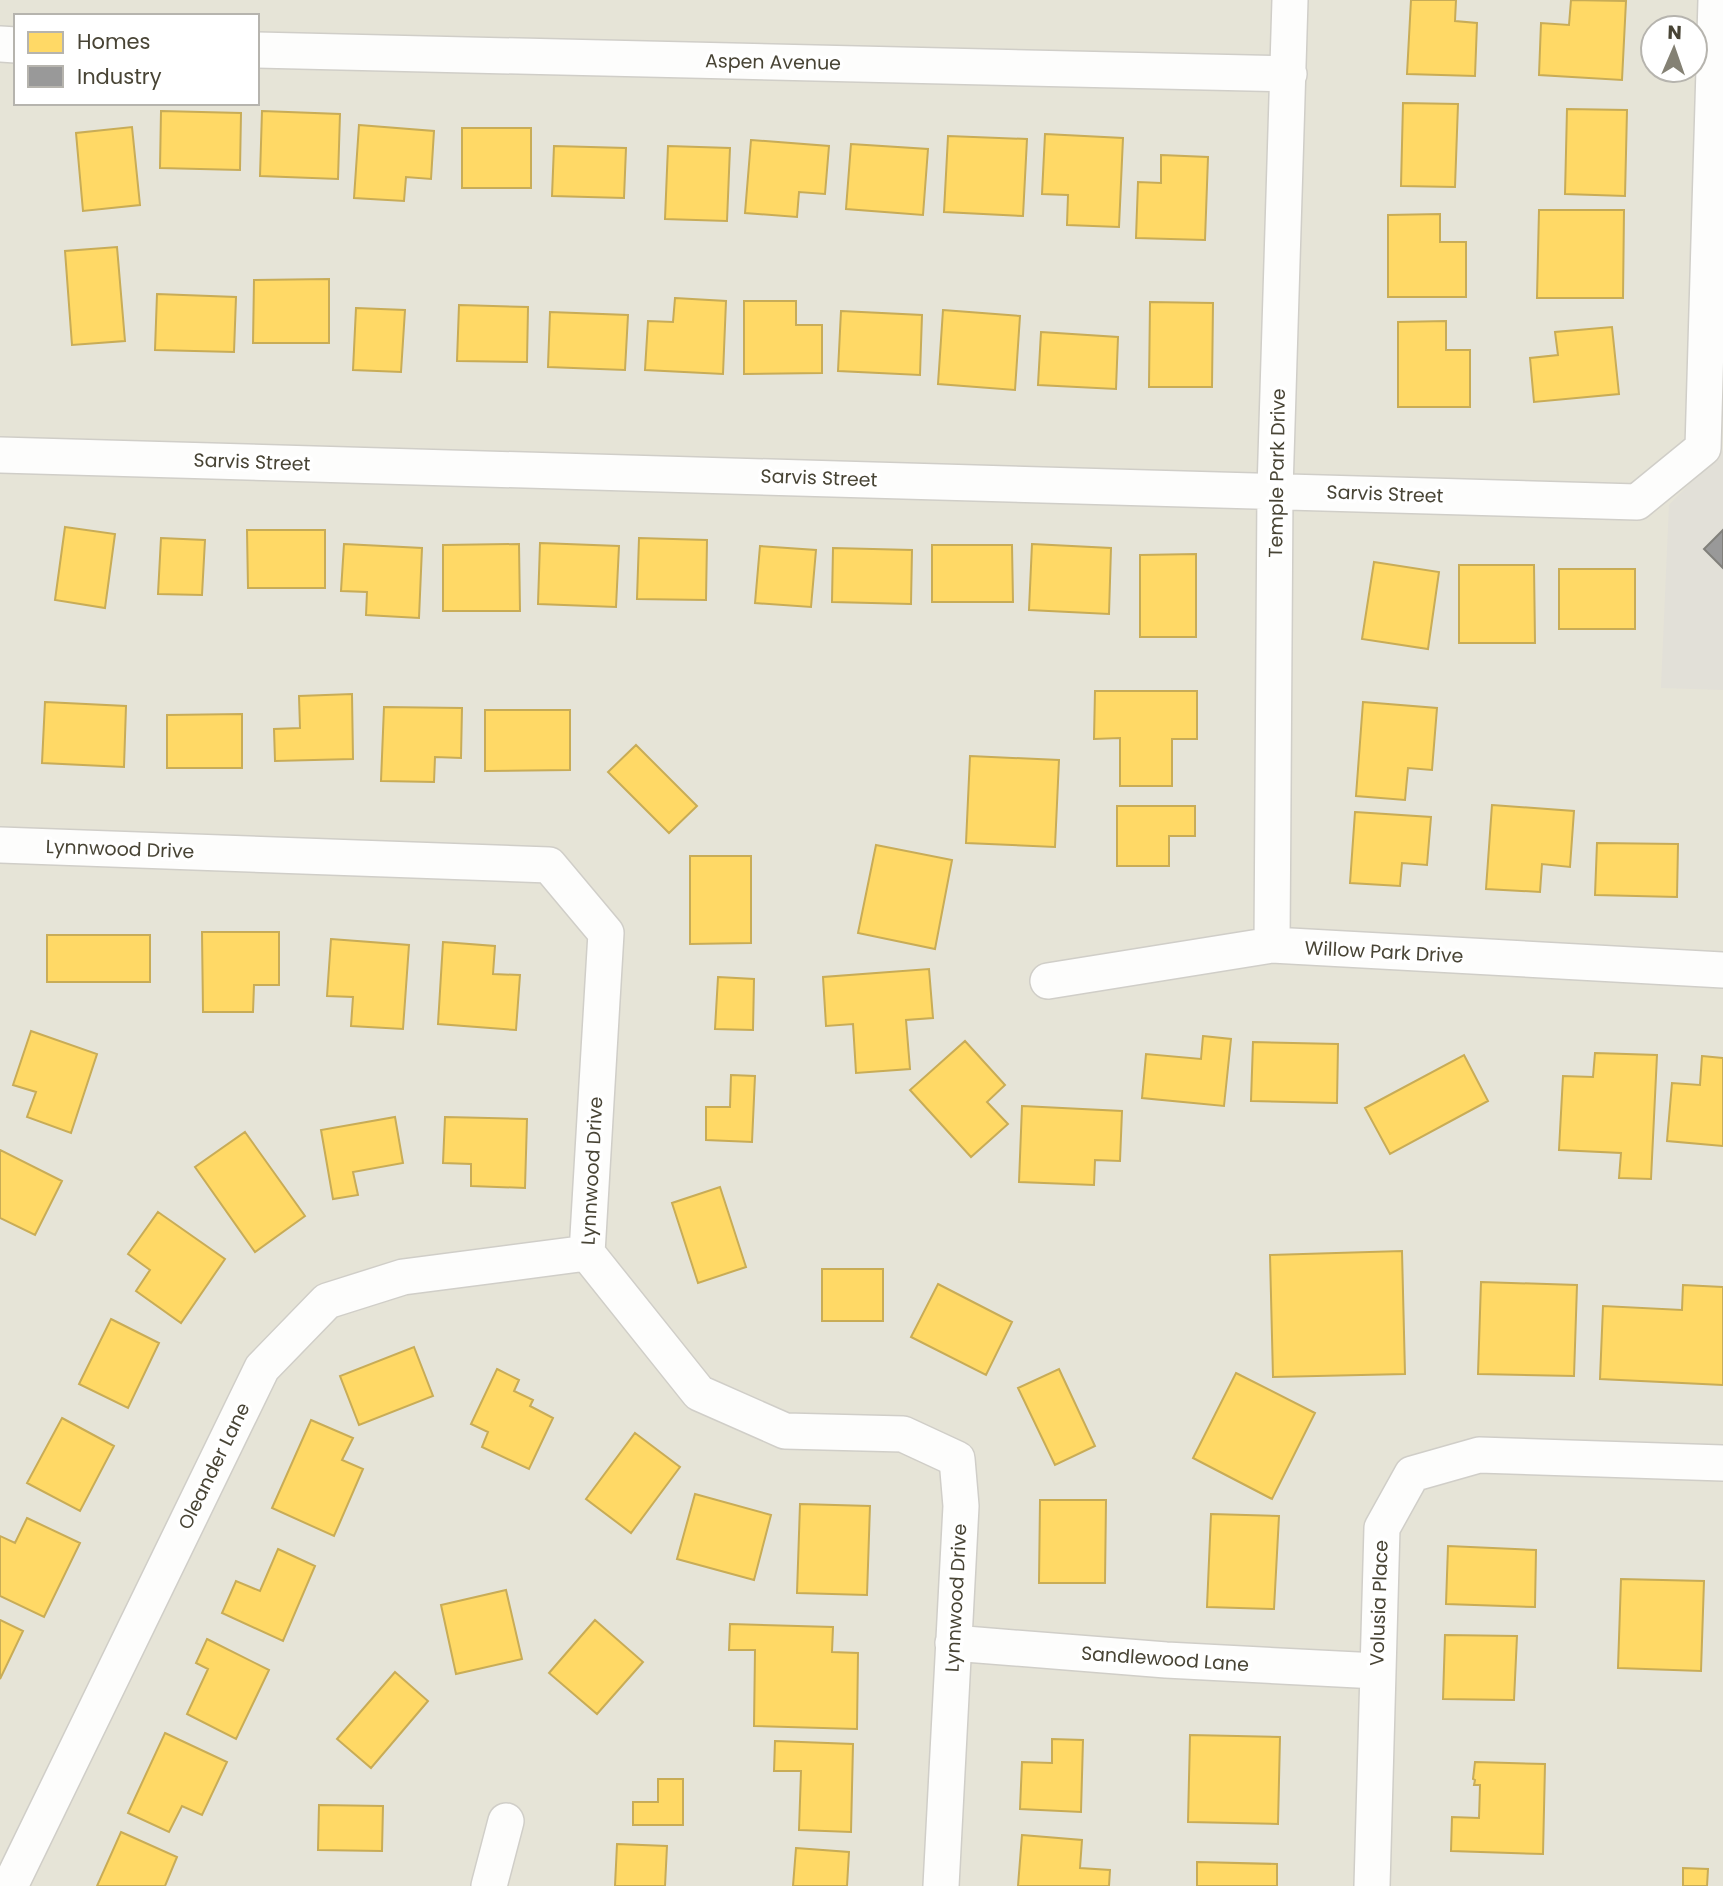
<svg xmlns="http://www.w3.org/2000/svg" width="1723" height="1886" font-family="Poppins,sans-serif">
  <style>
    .residential { fill: #e6e4d7; fill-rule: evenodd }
    .industrial { fill: #e2e0d8 }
    .homes { fill: #ffd966; stroke: #c8ac57; stroke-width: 2 }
    .industry { fill: #999; stroke: #81807b; stroke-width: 2 }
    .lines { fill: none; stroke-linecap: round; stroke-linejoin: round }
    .minor-casing { stroke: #d0cec8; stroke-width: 38 }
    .minor { stroke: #fdfdfc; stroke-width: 35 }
    .labels { text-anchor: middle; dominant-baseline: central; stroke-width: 7; stroke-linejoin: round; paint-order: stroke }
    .street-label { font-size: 19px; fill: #484435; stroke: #fff }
  </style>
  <rect width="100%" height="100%" fill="#f2f1ea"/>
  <!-- residential -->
  <path class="residential" d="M 0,0 L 1723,0 L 1723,1886 L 0,1886 ZM 16,16 L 257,16 L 257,103 L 16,103 ZM 1653,28 L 1695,28 L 1695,70 L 1653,70 Z"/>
  <!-- industrial -->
  <path class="industrial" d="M 1723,450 L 1723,690 L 1661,688 L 1669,505 Z"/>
  <!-- homes -->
  <path class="homes" d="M 1411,0 L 1456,0 L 1455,21 L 1477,23 L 1475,76 L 1407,74 Z
    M 1571,0 L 1626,1 L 1622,80 L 1539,75 L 1541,23 L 1569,25 Z
    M 1403,103 L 1458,104 L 1455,187 L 1401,186 Z
    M 1567,109 L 1627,110 L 1625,196 L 1565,194 Z
    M 161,111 L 241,113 L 240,170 L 160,168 Z
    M 262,111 L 340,114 L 338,179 L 260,176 Z
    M 359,125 L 434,131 L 431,179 L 406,177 L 404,201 L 354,198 Z
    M 132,127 L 140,205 L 83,211 L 76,133 Z
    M 462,128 L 531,128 L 531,188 L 462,188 Z
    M 1045,134 L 1123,138 L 1119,227 L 1067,225 L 1068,195 L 1042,194 Z
    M 948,136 L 1027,139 L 1023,216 L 944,212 Z
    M 751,140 L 829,146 L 825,194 L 799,192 L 797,217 L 745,213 Z
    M 851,144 L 928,149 L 923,215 L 846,209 Z
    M 554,146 L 626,148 L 624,198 L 552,196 Z
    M 668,146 L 730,148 L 727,221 L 665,219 Z
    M 1161,155 L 1208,157 L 1205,240 L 1136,238 L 1138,182 L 1161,183 Z
    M 1539,210 L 1624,210 L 1623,298 L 1537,298 Z
    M 1440,214 L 1440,242 L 1466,242 L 1466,297 L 1388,297 L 1388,215 Z
    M 117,247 L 125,341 L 72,345 L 65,251 Z
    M 329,279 L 329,343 L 253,343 L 254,280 Z
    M 157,294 L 236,297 L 234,352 L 155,350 Z
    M 675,298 L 726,301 L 723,374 L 645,370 L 648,321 L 673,322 Z
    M 744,301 L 796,301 L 796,325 L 822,325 L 822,373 L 744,374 Z
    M 1150,302 L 1213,303 L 1212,387 L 1149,387 Z
    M 459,305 L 528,307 L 527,362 L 457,361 Z
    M 356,308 L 405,310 L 401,372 L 353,370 Z
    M 943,310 L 1020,316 L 1015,390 L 938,384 Z
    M 841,311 L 922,315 L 920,375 L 838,371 Z
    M 550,312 L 628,315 L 625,370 L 548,367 Z
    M 1446,321 L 1446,350 L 1470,350 L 1470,407 L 1398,407 L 1398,322 Z
    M 1612,327 L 1619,394 L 1534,402 L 1530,358 L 1558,355 L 1555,332 Z
    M 1041,332 L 1118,337 L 1116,389 L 1038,385 Z
    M 65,527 L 115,534 L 105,608 L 55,600 Z
    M 247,530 L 325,530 L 325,588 L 248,588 Z
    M 161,538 L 205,540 L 202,595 L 158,594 Z
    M 639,538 L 707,540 L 706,600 L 637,599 Z
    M 540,543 L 619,546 L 616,607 L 538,604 Z
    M 344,544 L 422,548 L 419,618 L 366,615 L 367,592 L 341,591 Z
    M 519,544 L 520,611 L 443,611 L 443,545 Z
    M 1032,544 L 1111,548 L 1109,614 L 1029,610 Z
    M 932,545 L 1012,545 L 1013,602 L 932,602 Z
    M 760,546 L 816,550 L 811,607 L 755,603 Z
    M 833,548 L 912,550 L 911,604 L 832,602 Z
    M 1196,554 L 1196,637 L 1140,637 L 1140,555 Z
    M 1374,562 L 1439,572 L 1428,649 L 1362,639 Z
    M 1459,565 L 1534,565 L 1535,643 L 1459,643 Z
    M 1559,569 L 1635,569 L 1635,629 L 1559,629 Z
    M 1095,691 L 1197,691 L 1197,739 L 1172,739 L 1172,786 L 1120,786 L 1120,738 L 1094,739 Z
    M 352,694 L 353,759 L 275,761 L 274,729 L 300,728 L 299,696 Z
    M 45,702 L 126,706 L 124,767 L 42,763 Z
    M 1363,702 L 1437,708 L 1432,770 L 1408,768 L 1405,800 L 1356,796 Z
    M 384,707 L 462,708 L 461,758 L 435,757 L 434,782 L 381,781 Z
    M 485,710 L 570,710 L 570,770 L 485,771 Z
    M 242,714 L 242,768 L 167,768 L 167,715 Z
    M 636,745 L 697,806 L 669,833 L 608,772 Z
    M 970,756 L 1059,760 L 1055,847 L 966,843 Z
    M 1492,805 L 1574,811 L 1570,867 L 1542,864 L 1540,892 L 1486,889 Z
    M 1117,806 L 1195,806 L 1195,836 L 1169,836 L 1169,866 L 1117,866 Z
    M 1355,812 L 1431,817 L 1427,865 L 1402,863 L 1400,886 L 1350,883 Z
    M 1597,843 L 1678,844 L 1677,897 L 1595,895 Z
    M 876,845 L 952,860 L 935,949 L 858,933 Z
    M 690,856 L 751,856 L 751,943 L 690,944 Z
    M 202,932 L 279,932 L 279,985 L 254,985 L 253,1012 L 203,1012 Z
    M 47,935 L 150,935 L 150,982 L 47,982 Z
    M 331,939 L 409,945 L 403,1029 L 351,1026 L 353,997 L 327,996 Z
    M 443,942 L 495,946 L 493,974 L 520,975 L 516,1030 L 438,1024 Z
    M 929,969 L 933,1018 L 906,1020 L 910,1069 L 856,1073 L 853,1024 L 826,1026 L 823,977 Z
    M 718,977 L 754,979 L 753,1030 L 715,1029 Z
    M 31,1031 L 97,1054 L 71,1133 L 27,1117 L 36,1092 L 13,1085 Z
    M 1203,1036 L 1231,1039 L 1224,1106 L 1142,1098 L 1146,1054 L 1201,1059 Z
    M 965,1041 L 1005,1085 L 987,1102 L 1008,1124 L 971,1157 L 910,1090 Z
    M 1253,1042 L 1338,1044 L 1337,1103 L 1251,1101 Z
    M 1595,1053 L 1657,1055 L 1651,1179 L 1619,1178 L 1621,1153 L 1559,1150 L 1563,1076 L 1593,1077 Z
    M 1464,1055 L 1488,1101 L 1390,1154 L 1365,1108 Z
    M 1702,1056 L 1723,1058 L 1723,1146 L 1667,1141 L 1672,1083 L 1700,1085 Z
    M 731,1075 L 755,1076 L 752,1142 L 706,1140 L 706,1107 L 730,1107 Z
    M 1022,1106 L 1122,1111 L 1120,1161 L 1095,1160 L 1094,1185 L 1019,1182 Z
    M 395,1117 L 403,1163 L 353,1172 L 358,1195 L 333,1199 L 321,1130 Z
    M 445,1117 L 527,1119 L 525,1188 L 471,1186 L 471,1164 L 443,1163 Z
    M 245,1132 L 305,1216 L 255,1252 L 195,1167 Z
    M 0,1150 L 62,1181 L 35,1235 L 0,1218 Z
    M 720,1187 L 746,1267 L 698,1283 L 672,1203 Z
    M 158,1212 L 225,1259 L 181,1323 L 136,1291 L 150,1270 L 128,1254 Z
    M 1402,1251 L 1405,1374 L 1273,1377 L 1270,1255 Z
    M 822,1269 L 883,1269 L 883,1321 L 822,1321 Z
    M 1481,1282 L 1577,1285 L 1574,1376 L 1478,1374 Z
    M 938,1284 L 1012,1322 L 986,1375 L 911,1337 Z
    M 1683,1285 L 1723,1287 L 1723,1385 L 1600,1379 L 1603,1306 L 1682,1310 Z
    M 111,1319 L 159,1343 L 128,1408 L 79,1384 Z
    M 414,1347 L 433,1396 L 359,1425 L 340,1376 Z
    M 497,1369 L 519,1380 L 514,1391 L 533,1400 L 530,1406 L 553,1418 L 529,1469 L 482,1447 L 488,1432 L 471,1424 Z
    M 1059,1369 L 1095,1446 L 1055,1465 L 1018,1388 Z
    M 1236,1373 L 1315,1413 L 1272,1499 L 1193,1458 Z
    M 62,1418 L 114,1446 L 80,1511 L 27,1483 Z
    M 311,1420 L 353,1438 L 342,1460 L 363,1469 L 334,1536 L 272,1508 Z
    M 635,1433 L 680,1467 L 631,1533 L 586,1499 Z
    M 695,1494 L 771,1515 L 754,1580 L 677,1559 Z
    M 1040,1500 L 1106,1500 L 1105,1583 L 1039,1583 Z
    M 800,1504 L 870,1506 L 867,1595 L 797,1593 Z
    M 1211,1514 L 1279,1516 L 1274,1609 L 1207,1607 Z
    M 27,1518 L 80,1543 L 44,1617 L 0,1596 L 0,1536 L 15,1543 Z
    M 1448,1546 L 1536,1550 L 1535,1607 L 1446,1604 Z
    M 278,1549 L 315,1566 L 283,1641 L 222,1613 L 236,1581 L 260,1591 Z
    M 1621,1579 L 1704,1581 L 1701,1671 L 1618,1668 Z
    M 506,1590 L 522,1659 L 456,1674 L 441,1605 Z
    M 0,1620 L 23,1631 L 0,1679 Z
    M 595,1620 L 643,1662 L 597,1714 L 549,1673 Z
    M 730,1624 L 833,1627 L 832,1652 L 858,1653 L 857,1729 L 754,1726 L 755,1650 L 729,1650 Z
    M 1445,1635 L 1517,1636 L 1514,1700 L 1443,1699 Z
    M 207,1639 L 269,1670 L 236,1739 L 187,1714 L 208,1669 L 196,1663 Z
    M 395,1672 L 428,1701 L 371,1768 L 337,1739 Z
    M 165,1733 L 227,1762 L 202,1815 L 182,1806 L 169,1832 L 128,1813 Z
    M 1190,1735 L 1280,1737 L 1278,1824 L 1188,1822 Z
    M 1052,1739 L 1083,1740 L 1081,1812 L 1020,1809 L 1022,1762 L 1052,1763 Z
    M 775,1741 L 853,1744 L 851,1832 L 799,1830 L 801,1771 L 774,1771 Z
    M 1475,1762 L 1545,1764 L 1543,1854 L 1451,1851 L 1452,1817 L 1479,1818 L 1480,1785 L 1474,1785 L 1475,1780 L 1473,1779 Z
    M 658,1779 L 683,1779 L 683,1825 L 633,1825 L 633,1802 L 658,1802 Z
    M 319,1805 L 383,1806 L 382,1851 L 318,1850 Z
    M 121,1832 L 177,1857 L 165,1886 L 97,1886 Z
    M 1022,1835 L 1082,1840 L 1080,1868 L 1110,1870 L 1109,1886 L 1018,1886 Z
    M 617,1844 L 667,1846 L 665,1886 L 615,1886 Z
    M 796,1848 L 849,1852 L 847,1886 L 793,1886 Z
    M 1197,1862 L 1277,1864 L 1277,1886 L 1197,1886 Z
    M 1683,1868 L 1708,1869 L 1707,1886 L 1683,1886 Z"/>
  <!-- industry -->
  <path class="industry" d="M 1723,530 L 1723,568 L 1704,549 Z"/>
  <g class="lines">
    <defs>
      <path id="minor" d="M 0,44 L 16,45
        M 257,50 L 1289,74
        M 0,455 L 1637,502 L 1703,448 L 1716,0
        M 0,845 L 549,865 L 606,933 L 587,1253 L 699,1393 L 785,1431 L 903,1434 L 957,1459 L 961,1506 L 941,1886
        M 1272,945 L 1275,490 L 1290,0
        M 1048,981 L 1272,945 L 1723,970
        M 953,1643 L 1166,1660 L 1377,1671
        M 10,1886 L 262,1368 L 327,1301 L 403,1277 L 587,1253
        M 489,1886 L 506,1821
        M 1372,1886 L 1382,1528 L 1412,1474 L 1479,1455 L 1723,1463"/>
    </defs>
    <!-- minor casing -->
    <use href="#minor" class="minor-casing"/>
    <!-- minor -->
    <use href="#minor" class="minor"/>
  </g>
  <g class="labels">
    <!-- street labels -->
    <g class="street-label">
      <text transform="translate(773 62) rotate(1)">Aspen Avenue</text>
      <text transform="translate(252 462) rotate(2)">Sarvis Street</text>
      <text transform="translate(1277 473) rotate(-89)">Temple Park Drive</text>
      <text transform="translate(819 478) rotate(2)">Sarvis Street</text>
      <text transform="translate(1385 494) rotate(2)">Sarvis Street</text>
      <text transform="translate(120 849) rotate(2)">Lynnwood Drive</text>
      <text transform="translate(1384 952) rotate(3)">Willow Park Drive</text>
      <text transform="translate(592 1171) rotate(-87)">Lynnwood Drive</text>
      <text transform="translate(214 1466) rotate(-64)">Oleander Lane</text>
      <text transform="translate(956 1598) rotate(-87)">Lynnwood Drive</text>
      <text transform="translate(1379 1603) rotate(-88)">Volusia Place</text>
      <text transform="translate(1165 1659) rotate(4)">Sandlewood Lane</text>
    </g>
  </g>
  <!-- legend -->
  <rect x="14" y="14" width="245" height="91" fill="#ffffff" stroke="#b6b4ae" stroke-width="2"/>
  <rect x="28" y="32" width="35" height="21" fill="#ffd966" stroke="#b6b4ae" stroke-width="2"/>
  <text x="77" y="49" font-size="21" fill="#484435">Homes</text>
  <rect x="28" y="66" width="35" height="21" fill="#999999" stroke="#b6b4ae" stroke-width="2"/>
  <text x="77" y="84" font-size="21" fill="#484435">Industry</text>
  <!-- north arrow -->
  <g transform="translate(1674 49) rotate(2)"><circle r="33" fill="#ffffff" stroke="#b6b4ae" stroke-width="2"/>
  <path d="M0-5L12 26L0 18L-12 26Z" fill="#848174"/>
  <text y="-10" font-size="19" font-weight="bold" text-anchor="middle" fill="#484435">N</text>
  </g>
</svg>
